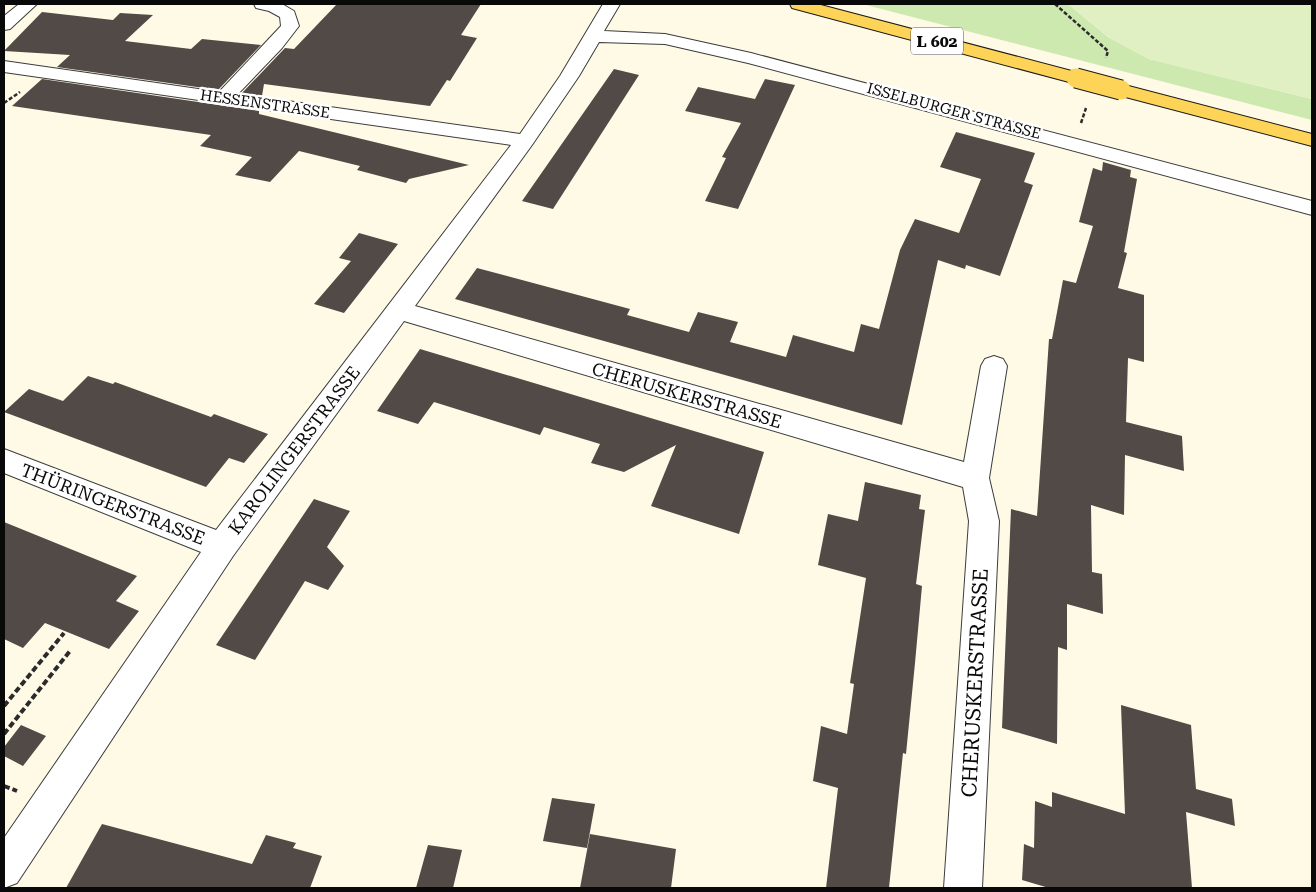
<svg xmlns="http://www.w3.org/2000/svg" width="1316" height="892" font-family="'Roboto Serif',serif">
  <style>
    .green { fill: #cee9b0 }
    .pitch { fill: #e0f0c2 }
    .building { fill: #524a46 }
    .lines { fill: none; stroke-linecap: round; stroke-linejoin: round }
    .street-casing { stroke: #3c3c3c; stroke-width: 2 }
    .primary-casing { stroke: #1a1a1a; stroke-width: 2 }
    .path-far1 { stroke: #2b2b2b; stroke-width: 2.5; stroke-dasharray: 4 2; stroke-linecap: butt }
    .path { stroke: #2b2b2b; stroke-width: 4; stroke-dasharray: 6 3; stroke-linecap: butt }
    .street { fill: #fff; fill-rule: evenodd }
    .primary { fill: #fdd458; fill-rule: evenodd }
    .primary-bridge-casing { stroke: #1a1a1a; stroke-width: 21; stroke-linecap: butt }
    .primary-bridge { stroke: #fdd458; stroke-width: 19 }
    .labels { text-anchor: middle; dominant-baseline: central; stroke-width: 5; stroke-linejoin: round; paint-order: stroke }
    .far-street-label { font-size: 15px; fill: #090909; stroke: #fff }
    .shield { fill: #fff; stroke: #535353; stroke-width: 1 }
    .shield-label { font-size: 16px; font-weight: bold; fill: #090909 }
    .street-label { font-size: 18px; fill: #090909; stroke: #fff }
    .near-street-label { font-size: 21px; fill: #090909; stroke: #fff }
  </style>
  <rect width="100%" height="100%" fill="#fffae6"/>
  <!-- green -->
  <path class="green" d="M 862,4 L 1068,4 L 1108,37 L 1149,59 L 1312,99 L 1312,120 Z"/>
  <!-- pitch -->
  <path class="pitch" d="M 1068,4 L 1312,4 L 1312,99 L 1149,59 L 1108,37 Z"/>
  <!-- building -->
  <path class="building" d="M 337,4 L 481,4 L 461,35 L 477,38 L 450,81 L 447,80 L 430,106 L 264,84 L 262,96 L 242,93 L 285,48 L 294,49 Z
    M 42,12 L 113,20 L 120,13 L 153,15 L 125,41 L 191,49 L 202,39 L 261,45 L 218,90 L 57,67 L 70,55 L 4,51 Z
    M 614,69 L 639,75 L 553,209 L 522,201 Z
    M 42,79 L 259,111 L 259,114 L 469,165 L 409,179 L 406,183 L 357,170 L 360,166 L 299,151 L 270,182 L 235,175 L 252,157 L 200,146 L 211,135 L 12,106 Z
    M 765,79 L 795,85 L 738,209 L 705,201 L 726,158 L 722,157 L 741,123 L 685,111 L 698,87 L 755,99 Z
    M 956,132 L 1035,153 L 1024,182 L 1033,185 L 1000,276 L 966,265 L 965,269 L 938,260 L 902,425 L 455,299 L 477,268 L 630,309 L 627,315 L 689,332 L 698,312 L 738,322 L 730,342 L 786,357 L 793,335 L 854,352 L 861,324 L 879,329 L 900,250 L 915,219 L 959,233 L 981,179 L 940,167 Z
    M 1103,162 L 1131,170 L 1130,177 L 1137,179 L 1124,252 L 1127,253 L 1118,288 L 1144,295 L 1144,362 L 1128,358 L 1126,422 L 1182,436 L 1184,471 L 1125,455 L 1124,515 L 1091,505 L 1092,572 L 1102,574 L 1103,614 L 1067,604 L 1067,650 L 1058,647 L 1057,744 L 1002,728 L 1011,509 L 1037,516 L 1049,339 L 1052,339 L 1063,280 L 1076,283 L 1093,226 L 1079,222 L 1093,168 L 1102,171 Z
    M 359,233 L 398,244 L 344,313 L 314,304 L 351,261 L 339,258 Z
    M 420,349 L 764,452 L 739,534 L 651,506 L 676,445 L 624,472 L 591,463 L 600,444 L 544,427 L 540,435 L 434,402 L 418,424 L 377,411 Z
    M 88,376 L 113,384 L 115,382 L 211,417 L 214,414 L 268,434 L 244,463 L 229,458 L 206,487 L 4,412 L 29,389 L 63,401 Z
    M 865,482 L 921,495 L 919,509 L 925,510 L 916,584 L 922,586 L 915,663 L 906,754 L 903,753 L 889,888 L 826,888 L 838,788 L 813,781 L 821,726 L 847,734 L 854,684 L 850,683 L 866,578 L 818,565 L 828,514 L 858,521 Z
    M 314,499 L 350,511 L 327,547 L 344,566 L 328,590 L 305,581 L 255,660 L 216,645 Z
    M 4,522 L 137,576 L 116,601 L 139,611 L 109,649 L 45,623 L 23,648 L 4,639 Z
    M 1121,705 L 1191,725 L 1196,789 L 1232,799 L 1235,826 L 1186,812 L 1192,888 L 1049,888 L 1022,880 L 1024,844 L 1034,848 L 1035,801 L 1052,807 L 1052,792 L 1125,814 Z
    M 21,725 L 46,736 L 23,766 L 4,756 L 4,747 Z
    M 552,798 L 595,804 L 587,848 L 543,841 Z
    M 102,824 L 252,864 L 266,835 L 296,843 L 293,848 L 322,856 L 310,888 L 66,888 Z
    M 590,834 L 676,849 L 671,888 L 580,888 Z
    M 428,845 L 462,850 L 453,888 L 416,888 Z"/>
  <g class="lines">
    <defs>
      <path id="street" d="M 19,4 L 37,4 L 10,29 L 4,30 L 4,16 Z
        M 254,4 L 282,4 L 294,11 L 299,26 L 282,48 L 238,94 L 520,134 L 560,76 L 603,4 L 620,4 L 604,31 L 665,34 L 751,53 L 1312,201 L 1312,215 L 748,63 L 665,44 L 599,42 L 579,76 L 532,145 L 415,306 L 964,462 L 981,366 L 985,359 L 994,356 L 1003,359 L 1007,366 L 989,478 L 999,521 L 982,888 L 944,888 L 969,521 L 963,487 L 404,321 L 233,556 L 17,883 L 4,888 L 4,838 L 201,552 L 4,473 L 4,449 L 216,530 L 511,145 L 4,72 L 4,61 L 219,92 L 281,26 L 280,17 L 269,11 L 256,8 Z"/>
      <path id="primary" d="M 790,4 L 817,4 L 1083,74 L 1085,78 L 1083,82 L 1069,82 L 792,8 Z
        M 1121,84 L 1312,134 L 1312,146 L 1114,94 L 1111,90 L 1114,86 Z"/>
    </defs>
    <!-- street casing -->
    <use href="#street" class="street-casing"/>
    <!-- primary casing -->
    <use href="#primary" class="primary-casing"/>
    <!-- path-far1 -->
    <path class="path-far1" d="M 1055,4 L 1108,51 L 1106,58
      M 4,103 L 20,92
      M 1081,123 L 1086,108"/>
    <!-- path -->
    <path class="path" d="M 4,706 L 64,633
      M 4,734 L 70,651
      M 4,786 L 17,791"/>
    <!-- street -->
    <use href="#street" class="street"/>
    <!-- primary -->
    <use href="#primary" class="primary"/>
    <defs>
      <path id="primary-bridge" d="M 1076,78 L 1121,90"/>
    </defs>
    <!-- primary-bridge casing -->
    <use href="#primary-bridge" class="primary-bridge-casing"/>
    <!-- primary-bridge -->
    <use href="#primary-bridge" class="primary-bridge"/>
  </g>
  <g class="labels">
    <!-- far-street labels -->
    <g class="far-street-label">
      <text transform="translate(265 104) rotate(8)">HESSENSTRASSE</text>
      <text transform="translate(954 111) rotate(15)">ISSELBURGER STRASSE</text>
    </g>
    <!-- shield labels -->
    <rect class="shield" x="911" y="27.5" width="52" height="27" rx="4"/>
    <g class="shield-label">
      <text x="937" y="41">L 602</text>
    </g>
    <!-- street labels -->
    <g class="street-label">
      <text transform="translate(687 395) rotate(16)">CHERUSKERSTRASSE</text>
      <text transform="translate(294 450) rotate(-53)">KAROLINGERSTRASSE</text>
      <text transform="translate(113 504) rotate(21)">THÜRINGERSTRASSE</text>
    </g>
    <!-- near-street labels -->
    <g class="near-street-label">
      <text transform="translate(975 683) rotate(-87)">CHERUSKERSTRASSE</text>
    </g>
  </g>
  <!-- border -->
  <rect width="1316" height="892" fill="none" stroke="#090909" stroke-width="10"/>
</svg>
